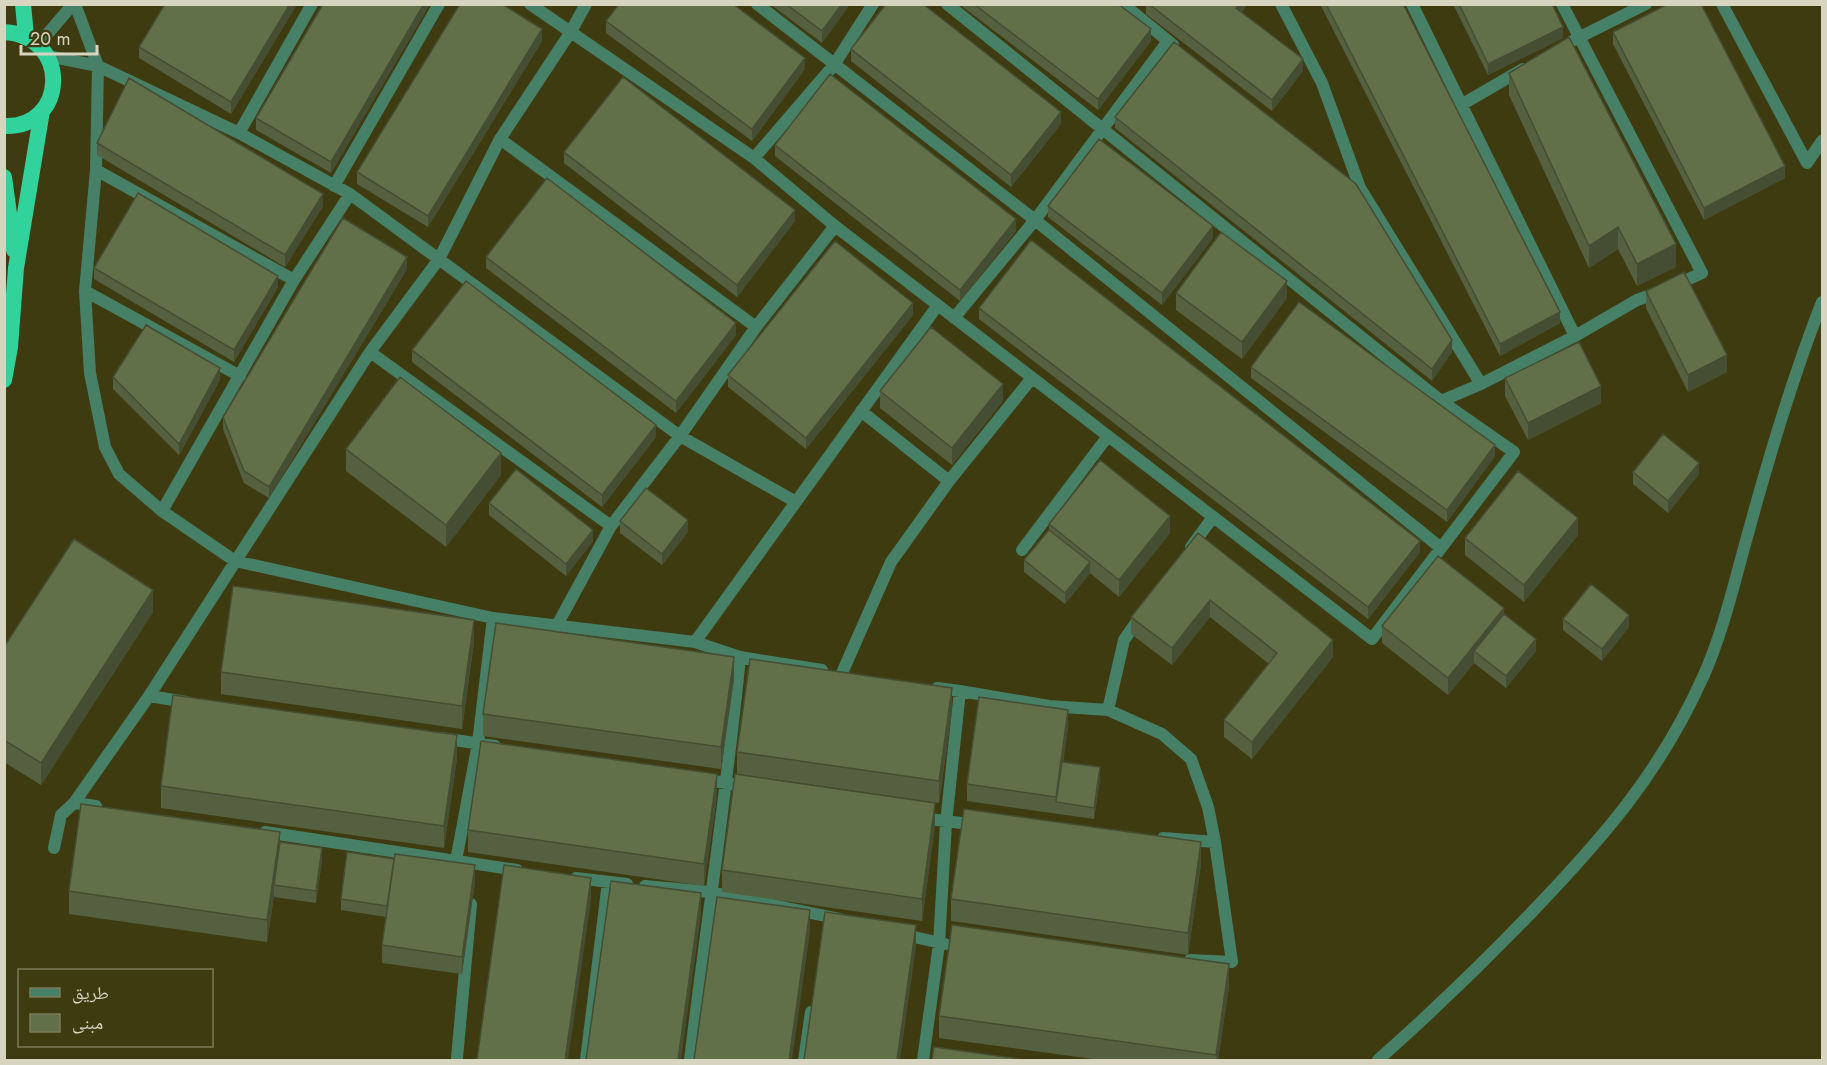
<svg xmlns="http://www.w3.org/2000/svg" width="1827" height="1065" font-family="Jost,'Noto Naskh Arabic',sans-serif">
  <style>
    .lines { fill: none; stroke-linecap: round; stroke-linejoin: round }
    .minor { stroke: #468067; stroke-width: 12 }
    .trunk { stroke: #32d29c; stroke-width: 16 }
    .wall { fill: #54603f }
    .shaded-wall { fill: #454e33 }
    .building { fill: #627049; stroke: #454e33; stroke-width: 1.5 }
  </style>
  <rect width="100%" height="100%" fill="#3f3b11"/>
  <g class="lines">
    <!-- minor -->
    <path class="minor" d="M 75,4 L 98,66 L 96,170 L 85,291 L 90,373 L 105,447 L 119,474 L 162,511 L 235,561 L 493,618 L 695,642 L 740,657 L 822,670
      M 530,4 L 754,158 L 835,226 L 1372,639 L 1514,452 L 1441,401 L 1481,384 L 1360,188 L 1322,83 L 1281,4
      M 757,4 L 1035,220 L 1441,548
      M 947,4 L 1441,401
      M 1123,4 L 1173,45
      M 1412,4 L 1575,336
      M 1562,4 L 1702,273 L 1675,285
      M 1722,4 L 1807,163 L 1822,141
      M 1572,41 L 1646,4
      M 39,44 L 73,4
      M 48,56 L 98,66 L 239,133 L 350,194 L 680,436 L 796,502
      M 1461,105 L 1523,69
      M 239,133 L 312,4
      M 500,139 L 756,327
      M 754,158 L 834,65 L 873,4
      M 96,170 L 294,280
      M 334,186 L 439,4
      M 85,291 L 240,376
      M 954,318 L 1035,220 L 1168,41
      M 370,352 L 611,526
      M 1481,384 L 1575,336 L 1637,300 L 1659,292
      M 949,481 L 1032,378
      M 162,511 L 294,280 L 350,194
      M 1191,547 L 1213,517
      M 1022,550 L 1108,436
      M 556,627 L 611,526 L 680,436 L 756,327 L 835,226
      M 695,642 L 938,305
      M 842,673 L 891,562 L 949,481 L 861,411
      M 960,691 L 1049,706 L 1108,710 L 1162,734 L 1191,759 L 1208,807 L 1215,842 L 1232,962 L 1190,960
      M 149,696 L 186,702
      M 1108,710 L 1124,640 L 1140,617
      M 441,738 L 495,746
      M 702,779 L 750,787
      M 74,803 L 96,806
      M 921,818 L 978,825
      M 265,832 L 517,870
      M 1163,838 L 1215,842
      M 54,848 L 61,815 L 74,803 L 149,696 L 370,352 L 439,259 L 500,139 L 570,33 L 586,4
      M 456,861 L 478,743 L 493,618
      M 576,878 L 627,884
      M 645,886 L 710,892 L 840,919
      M 901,934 L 945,944
      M 457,1058 L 471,904
      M 586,1060 L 608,882
      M 690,1060 C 706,926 727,792 740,657
      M 804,1060 L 811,1012
      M 923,1060 L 939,944 L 946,823 L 960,691 L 937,688
      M 1378,1060 C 1431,1013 1482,964 1531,913 C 1603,838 1660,773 1703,677 C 1724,630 1735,579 1749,530 C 1770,453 1793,376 1822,302"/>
    <!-- trunk -->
    <path class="trunk" d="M 23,4 L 26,36
      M 4,32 C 72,36 67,129 4,126
      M 4,177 L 14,250
      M 4,380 L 10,347 L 16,268 L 42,111"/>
  </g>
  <!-- wall -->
  <path class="wall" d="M 165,4 L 297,4 L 231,114 L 139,58 L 139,47 Z
    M 323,4 L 430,4 L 331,173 L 256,130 L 256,118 Z
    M 770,4 L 850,4 L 822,43 Z
    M 959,4 L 1118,4 L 1151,41 L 1098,110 Z
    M 1146,4 L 1247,4 L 1242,12 L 1303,71 L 1272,111 L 1146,14 Z
    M 1320,4 L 1403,4 L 1560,323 L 1500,356 Z
    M 1453,4 L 1552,4 L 1563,38 L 1488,75 Z
    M 606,21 L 805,69 L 752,141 L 606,33 Z
    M 1613,32 L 1785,178 L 1704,220 L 1613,44 Z
    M 542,41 L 428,227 L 357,184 L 357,172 Z
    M 851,49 L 1061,124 L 1011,187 L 851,61 Z
    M 1509,73 L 1676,267 L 1637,286 L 1618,249 L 1589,268 L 1509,95 Z
    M 1115,117 L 1452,352 L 1432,381 L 1115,128 Z
    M 97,143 L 323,206 L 285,267 L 97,155 Z
    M 775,145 L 1016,231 L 960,301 L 775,156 Z
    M 564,152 L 795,221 L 737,297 L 564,163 Z
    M 1048,206 L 1213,238 L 1162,305 L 1048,217 Z
    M 486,257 L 736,335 L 676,413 L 486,268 Z
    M 94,268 L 278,287 L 234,362 L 94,279 Z
    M 407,269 L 269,498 L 244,483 L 223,429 L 223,417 Z
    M 1646,291 L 1727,372 L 1688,392 L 1646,308 Z
    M 1176,293 L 1287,298 L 1242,359 L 1176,310 Z
    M 979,308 L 1420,552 L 1368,619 L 979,319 Z
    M 913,315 L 806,449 L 728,387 L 728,375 Z
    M 412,350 L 656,437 L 602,507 L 412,362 Z
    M 1251,367 L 1495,456 L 1447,522 L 1251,378 Z
    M 113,377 L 220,380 L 179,455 L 113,389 Z
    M 1505,378 L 1601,403 L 1528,440 L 1505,396 Z
    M 880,391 L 1003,401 L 952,465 L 880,408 Z
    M 346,449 L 501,475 L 446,547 L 346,471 Z
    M 1633,472 L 1699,474 L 1668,513 L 1633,484 Z
    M 489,503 L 593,541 L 566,576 L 489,515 Z
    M 620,521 L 688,532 L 662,565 L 620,533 Z
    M 1049,524 L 1170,533 L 1119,597 L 1090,573 L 1065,604 L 1024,572 L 1024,560 L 1049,530 Z
    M 1198,533 L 1333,657 L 1252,759 L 1224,737 L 1224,720 L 1269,664 L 1210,617 L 1172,665 L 1131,634 L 1131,617 Z
    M 1578,535 L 1524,602 L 1465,555 L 1465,538 Z
    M 153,612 L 41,785 L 4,762 L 4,647 Z
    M 1504,614 L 1536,651 L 1506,688 L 1474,663 L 1448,695 L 1382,643 L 1382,626 Z
    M 1563,619 L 1629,627 L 1602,661 L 1563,630 Z
    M 474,642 L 462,729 L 221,694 L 221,672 Z
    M 734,679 L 721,769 L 483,736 L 483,714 Z
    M 952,710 L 939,803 L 737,774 L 737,752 Z
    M 1068,727 L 1063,762 L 1100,779 L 1094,819 L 967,801 L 967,784 Z
    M 457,758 L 444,848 L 161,808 L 161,786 Z
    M 717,796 L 704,886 L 468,852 L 468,830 Z
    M 935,825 L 922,921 L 722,892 L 722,870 Z
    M 280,842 L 322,860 L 316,903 L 274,897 L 274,896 L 267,942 L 69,914 L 69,891 Z
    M 394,859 L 475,882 L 462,974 L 382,963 L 382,945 L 386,917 L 341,910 L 341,899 Z
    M 1201,864 L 1188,955 L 951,921 L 951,899 Z
    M 1229,986 L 1218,1060 L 1100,1060 L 939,1038 L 939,1016 Z"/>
  <!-- shaded-wall -->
  <path class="shaded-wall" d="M 290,4 L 297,4 L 231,114 L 231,102 Z
    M 424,4 L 430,4 L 331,173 L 331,162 Z
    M 842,4 L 850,4 L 822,43 L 822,31 Z
    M 1239,4 L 1247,4 L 1236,19 L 1236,8 Z
    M 1563,27 L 1563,38 L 1488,75 L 1488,64 Z
    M 542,29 L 542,41 L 428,227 L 428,216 Z
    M 1151,29 L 1151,41 L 1098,110 L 1098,99 Z
    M 805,58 L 805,69 L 752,141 L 752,129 Z
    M 1303,59 L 1303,71 L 1272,111 L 1272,100 Z
    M 1061,112 L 1061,124 L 1011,187 L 1011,175 Z
    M 1785,166 L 1785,178 L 1704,220 L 1704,208 Z
    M 323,194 L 323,206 L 285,267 L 285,255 Z
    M 795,210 L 795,221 L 737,297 L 737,285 Z
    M 1016,219 L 1016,231 L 960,301 L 960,290 Z
    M 1213,226 L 1213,238 L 1162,305 L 1162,293 Z
    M 1618,227 L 1618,249 L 1589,268 L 1589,246 Z
    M 1676,244 L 1676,267 L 1637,286 L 1637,264 Z
    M 407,257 L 407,269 L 269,498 L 269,487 Z
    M 278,276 L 278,287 L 234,362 L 234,350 Z
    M 1287,281 L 1287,298 L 1242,359 L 1242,342 Z
    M 913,303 L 913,315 L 806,449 L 806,438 Z
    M 1560,312 L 1560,323 L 1500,356 L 1500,344 Z
    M 736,323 L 736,335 L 676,413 L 676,401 Z
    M 1452,340 L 1452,352 L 1432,381 L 1432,369 Z
    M 1727,355 L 1727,372 L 1688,392 L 1688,375 Z
    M 220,368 L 220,380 L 179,455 L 179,444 Z
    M 1003,384 L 1003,401 L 952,465 L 952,448 Z
    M 1601,386 L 1601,403 L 1528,440 L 1528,423 Z
    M 656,425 L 656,437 L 602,507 L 602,495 Z
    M 1495,445 L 1495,456 L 1447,522 L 1447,510 Z
    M 501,453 L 501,475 L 446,547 L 446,525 Z
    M 1699,463 L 1699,474 L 1668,513 L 1668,501 Z
    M 1170,516 L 1170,533 L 1119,597 L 1119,580 Z
    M 1578,518 L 1578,535 L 1524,602 L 1524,585 Z
    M 688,520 L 688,532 L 662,565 L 662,554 Z
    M 593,530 L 593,541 L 566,576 L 566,564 Z
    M 1420,541 L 1420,552 L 1368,619 L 1368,607 Z
    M 1090,562 L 1090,573 L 1065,604 L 1065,593 Z
    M 153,590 L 153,612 L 41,785 L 41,763 Z
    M 1210,600 L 1210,617 L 1172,665 L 1172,648 Z
    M 1504,608 L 1504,625 L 1474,651 L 1474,663 L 1448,695 L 1448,678 Z
    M 1629,615 L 1629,627 L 1602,661 L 1602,649 Z
    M 474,620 L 474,642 L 462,729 L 462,706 Z
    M 1536,639 L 1536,651 L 1506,688 L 1506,676 Z
    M 1333,640 L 1333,657 L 1252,759 L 1252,742 Z
    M 734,657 L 734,679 L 721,769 L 721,747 Z
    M 952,688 L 952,710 L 939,803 L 939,781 Z
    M 1068,710 L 1068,727 L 1058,803 L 1056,802 L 1056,797 Z
    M 457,735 L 457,758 L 444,848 L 444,826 Z
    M 1100,767 L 1100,779 L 1094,819 L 1094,808 Z
    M 717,774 L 717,796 L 704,886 L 704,864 Z
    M 935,803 L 935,825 L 922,921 L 922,899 Z
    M 280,832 L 280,854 L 274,885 L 274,896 L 267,942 L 267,920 Z
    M 1201,842 L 1201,864 L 1188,955 L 1188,933 Z
    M 322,848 L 322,860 L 316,903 L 316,891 Z
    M 475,865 L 475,882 L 462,974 L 462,957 Z
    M 591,878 L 591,900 L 568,1060 L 565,1060 Z
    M 701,893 L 701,915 L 681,1060 L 678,1060 Z
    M 810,910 L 810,932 L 792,1060 L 789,1060 Z
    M 916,925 L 916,947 L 900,1060 L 897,1060 Z
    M 1229,964 L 1229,986 L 1218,1060 L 1216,1060 Z"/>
  <!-- building -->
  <path class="building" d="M 165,4 L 290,4 L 231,102 L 139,47 Z
    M 323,4 L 424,4 L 331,162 L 256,118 Z
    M 460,4 L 502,4 L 542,29 L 428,216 L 357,172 Z
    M 619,4 L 733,4 L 805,58 L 752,129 L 606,21 Z
    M 786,4 L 842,4 L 822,31 Z
    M 886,4 L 923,4 L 1061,112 L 1011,175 L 851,49 Z
    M 974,4 L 1118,4 L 1151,29 L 1098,99 Z
    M 1149,4 L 1239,4 L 1236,8 L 1303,59 L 1272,100 Z
    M 1326,4 L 1403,4 L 1560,312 L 1500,344 Z
    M 1459,4 L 1552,4 L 1563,27 L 1488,64 Z
    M 1668,4 L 1701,4 L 1785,166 L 1704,208 L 1613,32 Z
    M 1569,37 L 1676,244 L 1637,264 L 1618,227 L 1589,246 L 1509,73 Z
    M 1174,42 L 1356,184 L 1452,340 L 1432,369 L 1115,117 Z
    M 830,74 L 1016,219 L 960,290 L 775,145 Z
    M 623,77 L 795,210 L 737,285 L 564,152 Z
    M 129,78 L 323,194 L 285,255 L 97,143 Z
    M 1099,139 L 1213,226 L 1162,293 L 1048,206 Z
    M 547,178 L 736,323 L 676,401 L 486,257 Z
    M 138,193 L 278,276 L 234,350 L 94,268 Z
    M 343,218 L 407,257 L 269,487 L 244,471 L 223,417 Z
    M 1221,232 L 1287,281 L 1242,342 L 1176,293 Z
    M 1031,240 L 1420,541 L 1368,607 L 979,308 Z
    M 835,241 L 913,303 L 806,438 L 728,375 Z
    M 1684,272 L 1727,355 L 1688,375 L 1646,291 Z
    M 466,281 L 656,425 L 602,495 L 412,350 Z
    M 1299,302 L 1495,445 L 1447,510 L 1251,367 Z
    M 146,325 L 220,368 L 179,444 L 113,377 Z
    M 931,327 L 1003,384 L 952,448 L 880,391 Z
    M 1579,342 L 1601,386 L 1528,423 L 1505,378 Z
    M 400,377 L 501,453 L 446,525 L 346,449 Z
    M 1663,434 L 1699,463 L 1668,501 L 1633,472 Z
    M 1100,460 L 1170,516 L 1119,580 L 1049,524 Z
    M 516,469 L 593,530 L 566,564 L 489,503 Z
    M 1518,471 L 1578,518 L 1524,585 L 1465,538 Z
    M 646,488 L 688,520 L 662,554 L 620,521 Z
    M 1049,530 L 1090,562 L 1065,593 L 1024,560 Z
    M 1198,533 L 1333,640 L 1252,742 L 1224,720 L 1277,653 L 1210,600 L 1172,648 L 1131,617 Z
    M 74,539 L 153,590 L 41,763 L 4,740 L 4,647 Z
    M 1438,556 L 1504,608 L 1448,678 L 1382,626 Z
    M 1591,584 L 1629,615 L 1602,649 L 1563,619 Z
    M 233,586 L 474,620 L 462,706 L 221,672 Z
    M 1504,614 L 1536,639 L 1506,676 L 1474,651 Z
    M 496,623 L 734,657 L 721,747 L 483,714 Z
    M 750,659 L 952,688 L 939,781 L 737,752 Z
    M 173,695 L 457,735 L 444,826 L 161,786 Z
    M 979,697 L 1068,710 L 1056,797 L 967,784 Z
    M 481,741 L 717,774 L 704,864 L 468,830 Z
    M 1062,762 L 1100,767 L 1094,808 L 1056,802 Z
    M 735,774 L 935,803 L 922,899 L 722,870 Z
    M 81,804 L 280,832 L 267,920 L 69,891 Z
    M 964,809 L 1201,842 L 1188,933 L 951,899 Z
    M 280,842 L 322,848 L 316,891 L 274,885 Z
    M 347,852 L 394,859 L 387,906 L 341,899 Z
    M 395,854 L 475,865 L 462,957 L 382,945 Z
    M 504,865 L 591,878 L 565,1060 L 477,1060 Z
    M 611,881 L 701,893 L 678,1060 L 586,1060 Z
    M 717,897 L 810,910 L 789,1060 L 694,1060 Z
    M 825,912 L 916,925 L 897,1060 L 804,1060 Z
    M 952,925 L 1229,964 L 1216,1055 L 939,1016 Z
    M 934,1047 L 1019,1059 L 1018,1060 L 932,1060 Z"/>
  <!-- border -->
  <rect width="1827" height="1065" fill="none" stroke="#d7d5bf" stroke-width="12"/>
  <!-- legend -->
  <rect x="18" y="969" width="195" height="78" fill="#3f3b11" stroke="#7c7957" stroke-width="1.5"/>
  <rect x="30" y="988" width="30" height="9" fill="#468067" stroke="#7c7957" stroke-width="1.5"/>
  <text x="72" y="999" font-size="18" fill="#d7d5bf">طريق</text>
  <rect x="30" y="1014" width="30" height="18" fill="#627049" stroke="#7c7957" stroke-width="1.5"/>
  <text x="72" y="1029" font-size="18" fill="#d7d5bf">مبنى</text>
  <!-- scale -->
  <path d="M21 45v9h76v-9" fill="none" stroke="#d7d5bf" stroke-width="3"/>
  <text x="30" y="45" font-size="18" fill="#d7d5bf" stroke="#3f3b11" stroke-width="4.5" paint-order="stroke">20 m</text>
</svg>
